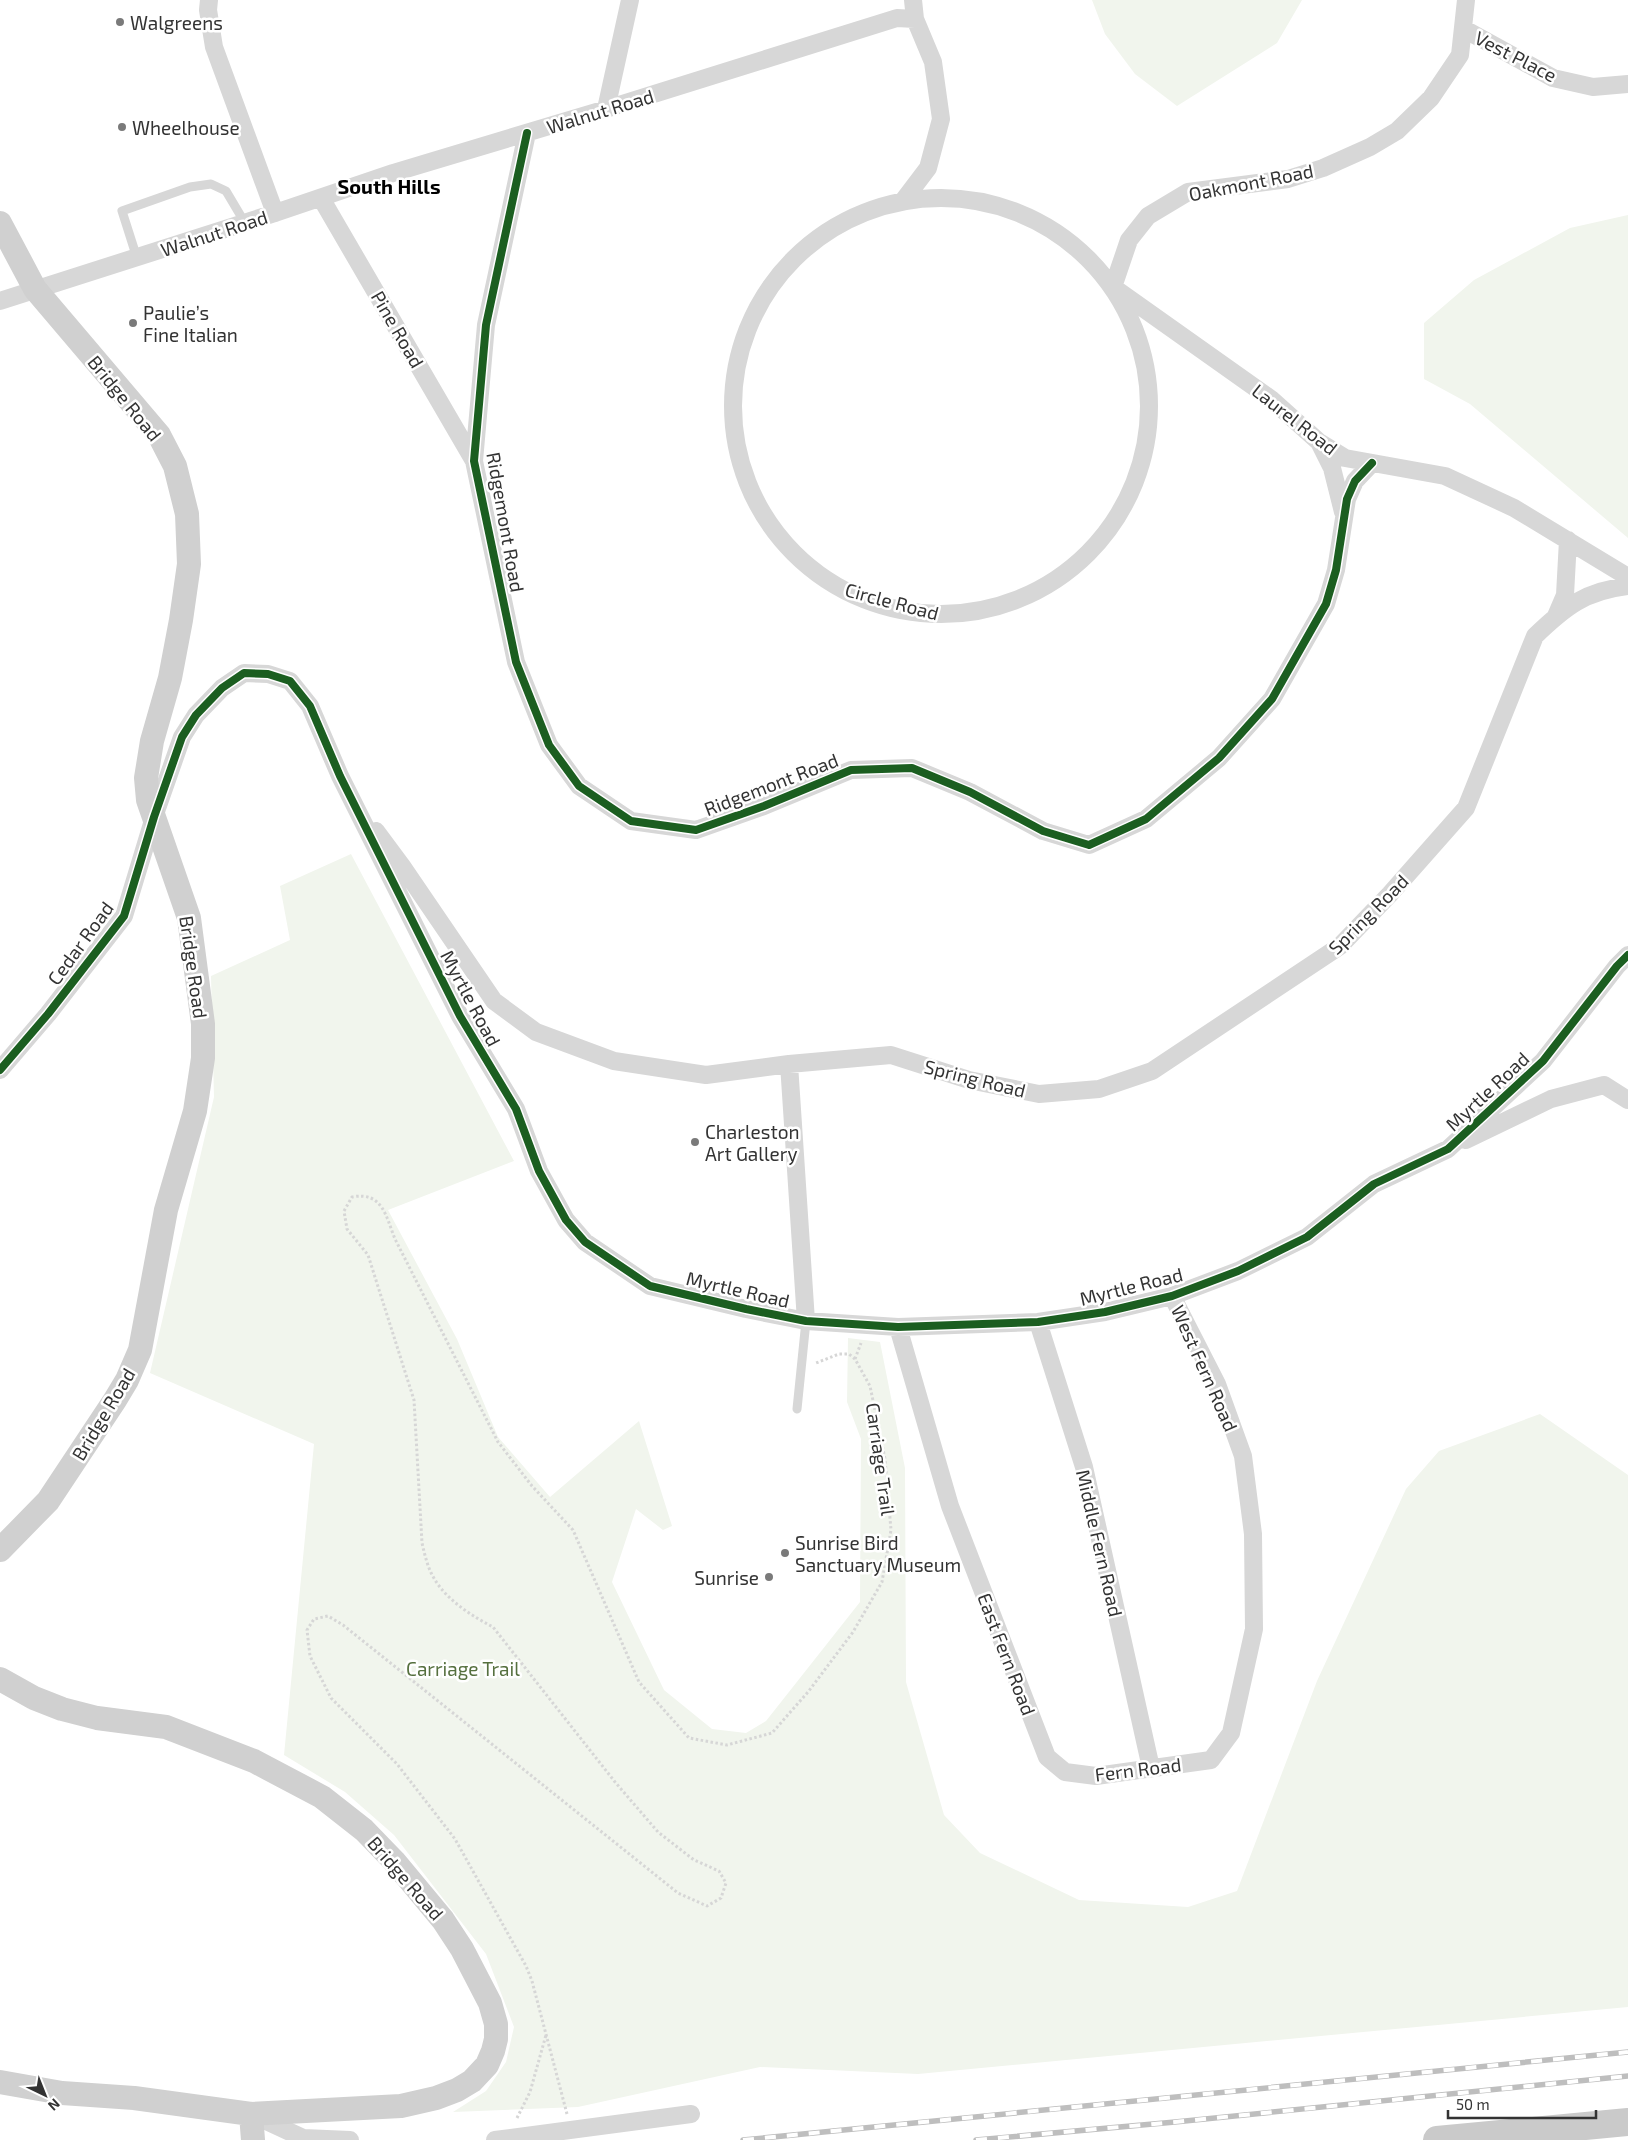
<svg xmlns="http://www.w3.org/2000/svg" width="1628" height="2140" font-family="'Exo 2',sans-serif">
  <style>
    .green { fill: #f1f5ed }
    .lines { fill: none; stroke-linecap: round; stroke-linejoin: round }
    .path { stroke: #d6d6d6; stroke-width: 3; stroke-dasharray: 2.5 2.5; stroke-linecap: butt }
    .lane { stroke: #d7d7d7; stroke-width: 9 }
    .street { stroke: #d7d7d7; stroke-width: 18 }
    .secondary { stroke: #d0d0d0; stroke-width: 24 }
    .primary { stroke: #cacaca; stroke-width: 28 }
    .rail-casing { stroke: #bebebe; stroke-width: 5.5 }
    .rail { stroke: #fff; stroke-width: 4; stroke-dasharray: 11; stroke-linecap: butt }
    .cycleway-casing { stroke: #fff; stroke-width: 11 }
    .cycleway { stroke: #1b5e20; stroke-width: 8 }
    .poi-dot { fill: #7a7a7a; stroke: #fff; stroke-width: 2 }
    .labels { text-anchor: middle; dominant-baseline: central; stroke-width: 5; stroke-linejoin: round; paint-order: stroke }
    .poi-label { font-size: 19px; fill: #333; stroke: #fff; text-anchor: start }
    .street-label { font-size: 19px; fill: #333; stroke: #fff }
    .park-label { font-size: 19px; fill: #56703f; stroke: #fff }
    .neighbourhood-label { font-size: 20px; font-weight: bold; fill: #000; stroke: #fff }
  </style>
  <rect width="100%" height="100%" fill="#fff"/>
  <!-- green -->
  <path class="green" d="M 1092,0 L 1302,0 L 1277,43 L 1177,106 L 1135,74 L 1105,34 Z
    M 1628,215 L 1628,538 L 1470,404 L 1424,379 L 1424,323 L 1474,280 L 1570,228 Z
    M 351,854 L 514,1161 L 388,1210 L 457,1339 L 498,1437 L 550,1497 L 639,1421 L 672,1526 L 663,1530 L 636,1509 L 612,1582 L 664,1690 L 712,1729 L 746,1733 L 766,1721 L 860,1602 L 861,1439 L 847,1402 L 848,1338 L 880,1342 L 905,1468 L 906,1682 L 944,1815 L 980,1853 L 1079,1900 L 1188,1907 L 1237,1891 L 1317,1681 L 1406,1489 L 1439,1451 L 1540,1414 L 1628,1475 L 1628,2007 L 918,2074 L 760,2067 L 578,2107 L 453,2112 L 486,2091 L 506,2062 L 514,2027 L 486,1954 L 394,1835 L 345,1792 L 284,1755 L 314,1444 L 150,1373 L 214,1097 L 211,976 L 290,940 L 280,886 Z"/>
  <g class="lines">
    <!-- path -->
    <path class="path" d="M 855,1359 L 861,1343
      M 567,2114 L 532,1981 L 526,1966 L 455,1839 L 397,1764 L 331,1698 L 310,1656 L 307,1630 L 314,1619 L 328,1616 L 343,1625 L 678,1893 L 707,1906 L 721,1898 L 726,1883 L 719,1871 L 694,1860 L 658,1832 L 615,1782 L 493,1627 C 472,1616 448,1601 435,1580 C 428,1569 425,1556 422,1543 L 414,1400 L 368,1255 L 347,1229 L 344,1211 L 352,1197 C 383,1191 386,1217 395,1239 L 498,1442 L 532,1486 L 573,1530 L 639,1682 L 689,1738 L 727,1745 L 772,1733 L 808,1692 L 853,1632 L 882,1582 L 891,1530 L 885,1459 L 870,1386 L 855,1359 L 849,1354 L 839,1354 L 816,1363
      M 517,2118 L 530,2092 L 546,2035"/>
    <!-- lane -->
    <path class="lane" d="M 137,258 L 122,211 L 190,187 L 211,184 L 226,191 L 245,223
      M 797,1409 L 806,1321"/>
    <!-- street -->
    <path class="street" d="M 209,0 L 208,10 L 214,47 L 275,213
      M 1466,0 L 1460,55 L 1431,98 L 1397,131 L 1370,147 L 1323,168 L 1288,179 L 1188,192 L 1148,216 L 1129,240 L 1113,287 L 1271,399 L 1319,442 L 1345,458 L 1445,476 L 1514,508 L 1628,577
      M 1464,29 L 1553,78 L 1593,87 L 1628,84
      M 606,109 L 630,0
      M 527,133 L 486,325 L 474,461 L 516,662 L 549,745 L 579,786 L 631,821 L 696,830 L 764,806 L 851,770 L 912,768 L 970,792 L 1043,831 L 1089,845 L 1146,819 L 1219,758 L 1272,699 L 1326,604 L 1336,570 L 1347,499 L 1355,481 L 1372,463
      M 321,198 L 474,461
      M733 406a208 208 0 1 1 416 0a208 208 0 1 1-416 0Z
      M 903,201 L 928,168 L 941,119 L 933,62 L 915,19 L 913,0
      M 0,301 L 275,213 L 393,173 L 606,109 L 897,18 L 915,19
      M 1319,442 L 1332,468 L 1343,512
      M 1556,616 L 1565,595 L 1568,540
      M 376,831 L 402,866 L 494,1001 L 536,1032 L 614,1061 L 706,1075 L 789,1064 L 891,1055 L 969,1080 L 1039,1094 L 1099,1089 L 1152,1071 L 1340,946 L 1390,894 L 1466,808 L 1535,636 C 1565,607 1585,591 1628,586
      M 789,1064 L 806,1321
      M 0,1070 L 48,1014 L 124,916 L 154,817 L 182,737 L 196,715 L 222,688 L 244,673 L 268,674 L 290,681 L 310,706 L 340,776 L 460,1016 L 516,1109 L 539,1171 L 566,1220 L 585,1242 L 650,1286 L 746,1309 L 806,1321 L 898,1327 L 1038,1322 L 1105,1312 L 1172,1296 L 1238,1271 L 1307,1237 L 1374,1184 L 1448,1149 L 1543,1061 L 1617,966 L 1628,955
      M 1466,1140 L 1551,1099 L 1604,1085 L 1628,1100
      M 1038,1322 L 1084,1467 L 1151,1768
      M 898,1327 L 950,1506 L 1047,1757 L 1065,1772 L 1096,1776 L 1211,1760 L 1231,1733 L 1254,1629 L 1253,1534 L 1243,1456 L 1217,1384 L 1172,1296
      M 253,2115 L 303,2138 L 350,2140
      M 495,2140 L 691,2114"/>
    <!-- secondary -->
    <path class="secondary" d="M 0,223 L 35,289 L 159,435 L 175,466 L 187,514 L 189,564 L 181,620 L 170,678 L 152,741 L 146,778 L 148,800 L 189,918 L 203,1024 L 203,1058 L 195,1111 L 166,1210 L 140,1350 L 127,1380 L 115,1400 L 48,1501 L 0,1550
      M 0,1679 L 34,1698 L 62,1709 L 97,1718 L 166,1727 L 254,1761 L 322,1797 L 364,1830 L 394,1861 L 443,1920 L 462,1949 L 490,2003 L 496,2024 L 496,2039 L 493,2051 L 487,2065 L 472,2081 L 457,2090 L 436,2098 L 401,2106 L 251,2114 L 134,2098 L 62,2093 L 0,2082
      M 251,2114 L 253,2140"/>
    <!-- primary -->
    <path class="primary" d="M 1437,2140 L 1628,2122"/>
    <defs>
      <path id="rail" d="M 743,2140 L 1628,2052
        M 976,2140 L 1175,2122 L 1628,2076"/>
    </defs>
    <!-- rail casing -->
    <use href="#rail" class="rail-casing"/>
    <!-- rail -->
    <use href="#rail" class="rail"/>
    <defs>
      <path id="cycleway" d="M 527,133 L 486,325 L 474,461 L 516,662 L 549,745 L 579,786 L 631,821 L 696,830 L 764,806 L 851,770 L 912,768 L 970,792 L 1043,831 L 1089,845 L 1146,819 L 1219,758 L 1272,699 L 1326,604 L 1336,570 L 1347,499 L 1355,481 L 1372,463
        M 0,1070 L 48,1014 L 124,916 L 154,817 L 182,737 L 196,715 L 222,688 L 244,673 L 268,674 L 290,681 L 310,706 L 340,776 L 460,1016 L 516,1109 L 539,1171 L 566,1220 L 585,1242 L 650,1286 L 746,1309 L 806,1321 L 898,1327 L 1038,1322 L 1105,1312 L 1172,1296 L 1238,1271 L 1307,1237 L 1374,1184 L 1448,1149 L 1543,1061 L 1617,966 L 1628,955"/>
    </defs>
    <!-- cycleway casing -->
    <use href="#cycleway" class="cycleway-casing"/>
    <!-- cycleway -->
    <use href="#cycleway" class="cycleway"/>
  </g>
  <!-- markers -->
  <g class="poi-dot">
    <circle cx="120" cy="22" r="5"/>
    <circle cx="122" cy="127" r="5"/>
    <circle cx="133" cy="323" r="5"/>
    <circle cx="695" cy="1142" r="5"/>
    <circle cx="785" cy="1553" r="5"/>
    <circle cx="769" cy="1577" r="5"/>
  </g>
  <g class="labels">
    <!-- poi labels -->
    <g class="poi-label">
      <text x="130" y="22">Walgreens</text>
      <text x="132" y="127">Wheelhouse</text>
      <text x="143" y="312">Paulie’s<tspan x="143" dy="22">Fine Italian</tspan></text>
      <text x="705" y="1131">Charleston<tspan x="705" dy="22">Art Gallery</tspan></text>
      <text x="795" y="1542">Sunrise Bird<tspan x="795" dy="22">Sanctuary Museum</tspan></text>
      <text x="759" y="1577" text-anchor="end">Sunrise</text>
    </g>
    <!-- street labels -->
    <g class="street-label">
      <text transform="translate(1516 56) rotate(27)">Vest Place</text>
      <text transform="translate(600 111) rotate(-17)">Walnut Road</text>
      <text transform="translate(1251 182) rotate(-11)">Oakmont Road</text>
      <text transform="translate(214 233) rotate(-18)">Walnut Road</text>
      <text transform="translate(398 329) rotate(60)">Pine Road</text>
      <text transform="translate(125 398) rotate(51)">Bridge Road</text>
      <text transform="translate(1295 419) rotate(38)">Laurel Road</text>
      <text transform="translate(506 522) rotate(80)">Ridgemont Road</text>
      <text transform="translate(892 601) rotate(15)">Circle Road</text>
      <text transform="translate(771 784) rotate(-21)">Ridgemont Road</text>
      <text transform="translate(1368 914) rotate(-45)">Spring Road</text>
      <text transform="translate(80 943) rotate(-54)">Cedar Road</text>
      <text transform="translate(194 967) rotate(82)">Bridge Road</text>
      <text transform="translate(471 998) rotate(62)">Myrtle Road</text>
      <text transform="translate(975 1078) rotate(14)">Spring Road</text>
      <text transform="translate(1487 1091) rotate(-43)">Myrtle Road</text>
      <text transform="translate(1131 1286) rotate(-14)">Myrtle Road</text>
      <text transform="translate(738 1289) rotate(13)">Myrtle Road</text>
      <text transform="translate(1205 1368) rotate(66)">West Fern Road</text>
      <text transform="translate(103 1414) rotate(-59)">Bridge Road</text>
      <text transform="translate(881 1459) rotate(82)">Carriage Trail</text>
      <text transform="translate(1100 1543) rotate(77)">Middle Fern Road</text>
      <text transform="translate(1007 1654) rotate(69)">East Fern Road</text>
      <text transform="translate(1138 1769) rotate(-7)">Fern Road</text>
      <text transform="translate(406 1878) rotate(49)">Bridge Road</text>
    </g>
    <!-- park labels -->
    <g class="park-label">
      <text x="463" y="1668">Carriage Trail</text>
    </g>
    <!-- neighbourhood labels -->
    <g class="neighbourhood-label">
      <text x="389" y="186">South Hills</text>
    </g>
  </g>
  <!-- north arrow -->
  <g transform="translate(45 2095) rotate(137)" stroke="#ffffff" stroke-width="4" paint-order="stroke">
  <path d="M0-4L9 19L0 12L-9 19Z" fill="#333333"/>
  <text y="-8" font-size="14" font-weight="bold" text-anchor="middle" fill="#333333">N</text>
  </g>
  <!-- scale -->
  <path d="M1448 2110v8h148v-8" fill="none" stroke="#333333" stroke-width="2.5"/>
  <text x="1456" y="2110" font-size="15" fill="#333333" stroke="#ffffff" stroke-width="4" paint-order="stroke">50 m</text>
</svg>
